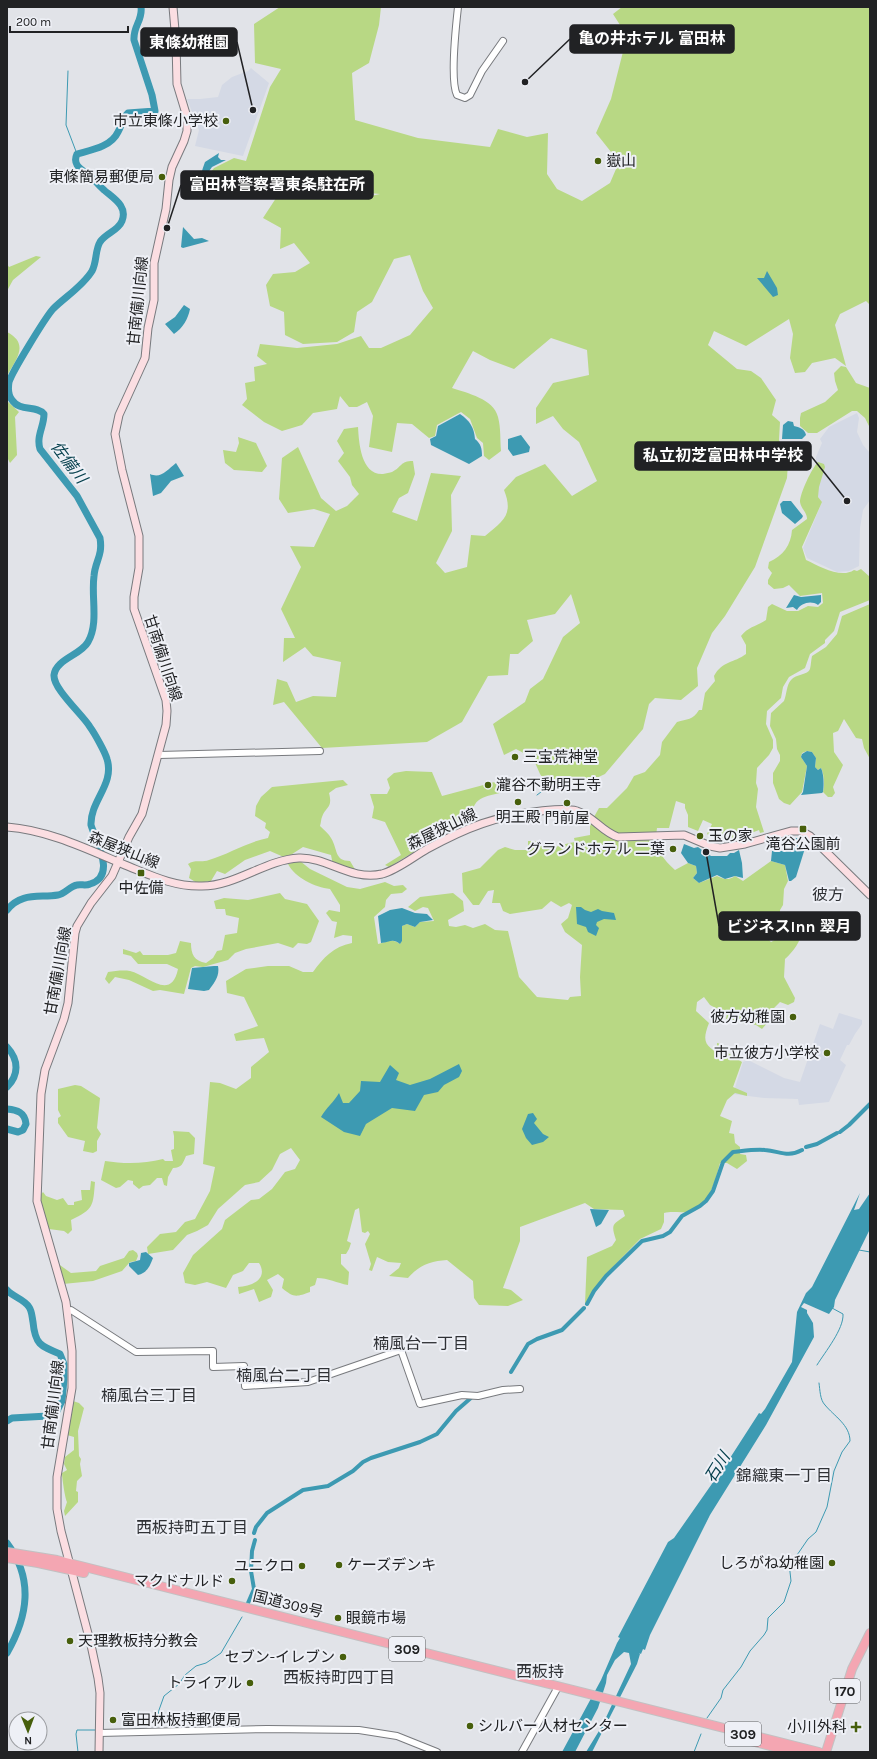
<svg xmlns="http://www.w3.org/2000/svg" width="877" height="1759" font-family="Karla,'Noto Sans JP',sans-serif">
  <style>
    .built { fill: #d4d9e5 }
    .green { fill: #b8d884 }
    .water { fill: #3d9ab2 }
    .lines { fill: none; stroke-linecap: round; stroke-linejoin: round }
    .stream { stroke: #3d9ab2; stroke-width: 1 }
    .canal { stroke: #3d9ab2; stroke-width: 4 }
    .river { stroke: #3d9ab2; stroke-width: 7 }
    .tertiary-casing { stroke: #787a7e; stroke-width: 8 }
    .secondary-casing { stroke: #787a7e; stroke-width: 9 }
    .trunk-casing { stroke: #c1c1c2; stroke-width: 10 }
    .tertiary { stroke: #fff; stroke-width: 6 }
    .secondary { stroke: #fbdee2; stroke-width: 7 }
    .trunk { stroke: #f4a6b2; stroke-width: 8 }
    .poi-dot { fill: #475f0c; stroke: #eef0f6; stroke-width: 1.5 }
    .labels { text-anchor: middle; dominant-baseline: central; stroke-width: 4; stroke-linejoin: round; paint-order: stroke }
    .shield { fill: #eef0f6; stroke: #5e6063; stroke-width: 1 }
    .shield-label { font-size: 14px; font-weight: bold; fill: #212224 }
    .poi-label { font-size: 15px; fill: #212224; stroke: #eef0f6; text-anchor: end }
    .street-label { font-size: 15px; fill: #212224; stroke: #eef0f6 }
    .water-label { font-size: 16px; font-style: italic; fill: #023d4a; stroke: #eef0f6 }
    .neighbourhood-label { font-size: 16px; fill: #2f3135; stroke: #eef0f6 }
    .leader { fill: none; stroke: #212224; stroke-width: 1.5 }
    .callout-dot { fill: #212224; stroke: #eef0f6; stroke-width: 1.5 }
    .callout { fill: #212224; stroke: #212224; stroke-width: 1.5 }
    .callout-label { font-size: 16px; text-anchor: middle; font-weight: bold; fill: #fff }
  </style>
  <rect width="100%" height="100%" fill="#e1e3e8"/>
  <!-- built -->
  <path class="built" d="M 251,68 L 269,83 L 243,156 L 195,146 L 199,130 L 187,99 L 200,99 L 218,97 L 222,85 L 232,77 L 248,71 Z
    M 857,413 L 859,418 L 857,432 L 863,445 L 870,453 L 870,500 L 863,510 L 860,528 L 859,566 L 849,571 L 837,572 L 807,558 L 803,548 L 822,502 L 818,497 L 816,465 L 816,457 L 822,443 L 820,439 L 829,427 Z
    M 839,1013 L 862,1020 L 862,1024 L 855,1034 L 849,1045 L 847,1045 L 840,1060 L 846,1065 L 829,1102 L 799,1105 L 798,1099 L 764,1098 L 733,1094 L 743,1062 L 748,1060 L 784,1078 L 800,1082 L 820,1024 L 833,1029 Z"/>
  <!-- green -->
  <path class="green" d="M 280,7 L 381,7 L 379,25 L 369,63 L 352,73 L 355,120 L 418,138 L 490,147 L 498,129 L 527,137 L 548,133 L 547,174 L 557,189 L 582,201 L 610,183 L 619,162 L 596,133 L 611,99 L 627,36 L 613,14 L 622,7 L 870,7 L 870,305 L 866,301 L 840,314 L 835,325 L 846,366 L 835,358 L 812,363 L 805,372 L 795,373 L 790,358 L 793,334 L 789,319 L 746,346 L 714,331 L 708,345 L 737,369 L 751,371 L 761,378 L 776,400 L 772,415 L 780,422 L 779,440 L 788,463 L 787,478 L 755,567 L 725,616 L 712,633 L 697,668 L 698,686 L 681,700 L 655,698 L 649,704 L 643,729 L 605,774 L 590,781 L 547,784 L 540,774 L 533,758 L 516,749 L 504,755 L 493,724 L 525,702 L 530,689 L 543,679 L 563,637 L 580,623 L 571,594 L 555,614 L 527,620 L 533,641 L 518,654 L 510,654 L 508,675 L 488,676 L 462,722 L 427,742 L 322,748 L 284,702 L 273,705 L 277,679 L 287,682 L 296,702 L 313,696 L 336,697 L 341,662 L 313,656 L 305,647 L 283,662 L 284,638 L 295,638 L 281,609 L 301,567 L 290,546 L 314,547 L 330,514 L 314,509 L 288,513 L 279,499 L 282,458 L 298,447 L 321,498 L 336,511 L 347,506 L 359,494 L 352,485 L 350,477 L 338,461 L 344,453 L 337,441 L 344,429 L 358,427 C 359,443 361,475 383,474 C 386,473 390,473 392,472 C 402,467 400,461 413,461 L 415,474 L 408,493 L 399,498 L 392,512 L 417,521 L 431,473 L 461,476 L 451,495 L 452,531 L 436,563 L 445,573 L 467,567 L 471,535 L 485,536 C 503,521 514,515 504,490 L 516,477 L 545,464 L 572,496 L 597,481 L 579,442 L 563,429 L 553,416 L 536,424 L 536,408 L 553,383 L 589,375 L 587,350 L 551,338 L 514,369 L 490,360 L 473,351 L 452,388 C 467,393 494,399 498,417 C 501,428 500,440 501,451 L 489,460 L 484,456 L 483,443 L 477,438 L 470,419 L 461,412 L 437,425 L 435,436 L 429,438 L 412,424 L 397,423 L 392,452 L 369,447 L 373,416 L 367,402 L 357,407 L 349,407 L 340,396 L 337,409 L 313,413 L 302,425 L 282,431 L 264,422 L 242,405 L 247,399 L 245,383 L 255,381 L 254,367 L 267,364 L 257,356 L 260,344 L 297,348 L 337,344 L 361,336 L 369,348 L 381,348 L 410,335 L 433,308 L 423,291 L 410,255 L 394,259 L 372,302 L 357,312 L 354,332 L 337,342 L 303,344 L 285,335 L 284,312 L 270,306 L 266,285 L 273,274 L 295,272 L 310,263 L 294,243 L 280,249 L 281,228 L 263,218 L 280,192 L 366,197 L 380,194 L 335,190 L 281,176 L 259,190 L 234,192 L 207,177 L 214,168 L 234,158 L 246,161 L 270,87 L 281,69 L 255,63 L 254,24 Z
    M 36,256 L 41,257 L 13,280 L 7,291 L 7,264 L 9,267 Z
    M 7,332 C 30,344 16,359 7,376 Z
    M 841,366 L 846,367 L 856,383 L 870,388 L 870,428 L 865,418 L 857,411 L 852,411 L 817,433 L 808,433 L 800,426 L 800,418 L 801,413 L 825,402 L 838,390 L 835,381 L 834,373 Z
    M 7,401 L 19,412 L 15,417 L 17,455 L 10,463 L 7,457 Z
    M 238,437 L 256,443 L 267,466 L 262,472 L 234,470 L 225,463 L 223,450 L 236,452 L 239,443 Z
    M 818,462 L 824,464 L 825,467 L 819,487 L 818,497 L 822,502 L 802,547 L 806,560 C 819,566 841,579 854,570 L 857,571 L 861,569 L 870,577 L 870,600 L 840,612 L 834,631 L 825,640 L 825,643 L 810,654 L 805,668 L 789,677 L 783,687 L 781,698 L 767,711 L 766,724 L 773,740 L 773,748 L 769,755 L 757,768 L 756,783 L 758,789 L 756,807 L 764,832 L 760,833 L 759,830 L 746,835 L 743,842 L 736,844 L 729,840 L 718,841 L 707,834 L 712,824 L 703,820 L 698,831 L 688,827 L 688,815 L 685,808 L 685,804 L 676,801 L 669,828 L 657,828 C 654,848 661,857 675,870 L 688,863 L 696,866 L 697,873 L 693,878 L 699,883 L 717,876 C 724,879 728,881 735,876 L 743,881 L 771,861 L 785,865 L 788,881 L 784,889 L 783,905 L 780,910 L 780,919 L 768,933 L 768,939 L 771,942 L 781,937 L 787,928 L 792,929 L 799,926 L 802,931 C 801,941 793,952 785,959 L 784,977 L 795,998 L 794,1002 L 788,1005 L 780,1002 L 769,1013 L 769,1021 L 762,1029 L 756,1025 L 735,1022 L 733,1020 L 726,1019 L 727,1014 L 710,1005 L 704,997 L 697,1002 L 696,1011 L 709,1023 C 700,1046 708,1045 725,1059 L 728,1057 L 720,1049 L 717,1049 L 717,1043 L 721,1044 L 728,1053 L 742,1062 L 733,1087 L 747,1093 L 747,1096 L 735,1093 L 727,1100 L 720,1116 L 732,1121 L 729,1133 L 734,1134 L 735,1143 L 740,1147 L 740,1154 L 746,1155 L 747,1161 L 737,1169 L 727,1163 L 720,1163 C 715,1181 709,1209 686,1212 C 679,1213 672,1211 664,1213 L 664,1222 L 661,1229 L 640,1239 L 605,1275 L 585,1304 L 587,1257 L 612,1246 L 616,1240 C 611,1224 612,1225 625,1216 L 623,1210 L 594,1209 L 585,1203 L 520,1227 L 520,1241 L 503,1288 L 511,1290 L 523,1300 L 508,1306 L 479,1305 L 474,1298 L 473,1281 L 447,1260 C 431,1261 419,1265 408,1278 L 389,1276 L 399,1268 L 401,1263 L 388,1262 L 377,1257 L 372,1271 L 369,1270 L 371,1264 L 365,1244 L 370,1234 L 368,1231 L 365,1233 L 362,1232 L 359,1208 L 355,1210 L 347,1241 L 351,1243 L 349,1249 L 346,1254 L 341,1254 L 341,1264 L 349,1272 L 348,1285 C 337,1283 328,1278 317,1278 L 315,1285 L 310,1287 L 310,1292 C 296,1297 294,1298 282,1288 L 284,1279 L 278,1274 L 267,1280 L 273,1290 L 271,1297 L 259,1302 L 254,1289 L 239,1294 L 238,1287 C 251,1287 269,1279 259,1263 L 249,1263 L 243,1271 L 233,1275 L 226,1288 L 207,1282 L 195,1285 L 185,1283 L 183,1273 L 193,1255 L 222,1229 L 225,1220 L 251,1200 L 259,1199 L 272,1189 L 285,1172 L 295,1169 L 300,1160 L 291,1148 L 280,1154 L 272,1170 L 259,1182 L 245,1185 L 218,1209 L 208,1225 L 197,1231 L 187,1235 L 173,1250 L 148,1254 L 147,1247 L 160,1234 L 176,1232 L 185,1222 L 195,1219 L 210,1191 L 215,1167 L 203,1164 L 210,1082 L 220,1083 L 236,1089 L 251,1078 L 251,1067 L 269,1052 L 264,1038 L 236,1041 L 234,1034 L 258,1026 L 244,997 L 227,993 L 226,981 L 246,969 L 268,966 L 289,966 L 303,972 L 313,972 C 324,957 333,947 352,943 L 352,936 L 343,935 L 334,938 L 337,922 L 332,921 L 326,913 L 329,910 L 340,912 L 340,905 L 330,889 C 315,887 295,878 288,864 L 300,861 L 310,869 L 347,887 L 360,889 L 385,882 L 394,886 L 403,885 L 407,889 L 402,893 L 391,894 L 386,900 L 385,907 L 374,917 L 378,944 C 387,942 392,938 400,944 L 402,940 L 402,926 L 407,924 L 415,927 L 420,922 L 434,921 L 428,908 L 423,907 L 415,911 L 408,907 L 420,897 L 453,893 L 463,901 L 464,911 L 448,920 L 449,926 L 456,927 L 465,925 L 473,928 L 485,924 L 495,930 L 508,931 L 519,977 L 537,997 L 568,1000 L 570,997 L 581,996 L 580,977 L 582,945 L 565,932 L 561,924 L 568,918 L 572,905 L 569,903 L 561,907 L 551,901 L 542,909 L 510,914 L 503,911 L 500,903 L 492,903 L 494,890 L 488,891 L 479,905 L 473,905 L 463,892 L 462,873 L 480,868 L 498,850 L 505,847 L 515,850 L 528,850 L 528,841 L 537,841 L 537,844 L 541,846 L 551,845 L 554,847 C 561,846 567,843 575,842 L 574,838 L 590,835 L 590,824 L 599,808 L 607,808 L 627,788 L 634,776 L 645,772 L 660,755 L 662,742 L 677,722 C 687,719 693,720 699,710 L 702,710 L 705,693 L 715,681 L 714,676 C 722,661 734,663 746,654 L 746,645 L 741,636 C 748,627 757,626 766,620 L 768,607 L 772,604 L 787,611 L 798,611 L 808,606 L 818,607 L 823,603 L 822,593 L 800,596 L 789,585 L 783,588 L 774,589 L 768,584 L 768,580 L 772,573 L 768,568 L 769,562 C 783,556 791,545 792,530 L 807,519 C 807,512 801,509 800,502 C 800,493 812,468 818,462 Z
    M 870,604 L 870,759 L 864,748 L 862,739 L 856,738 L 844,719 L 838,731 L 833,733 L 834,752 L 843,765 L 833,787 L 835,793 L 832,797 L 828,797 L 823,792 C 825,786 824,773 821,768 L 818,770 L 815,767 L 816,758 L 812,752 L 807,751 L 802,753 L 801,757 L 807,766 L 802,792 L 790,805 L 784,803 L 779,799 L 773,783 L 773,773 L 780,761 L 780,755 L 777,749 L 776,739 L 770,726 L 771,713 L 784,701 C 787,694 786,686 791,680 C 796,674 808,675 810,669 C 811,665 811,660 812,656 L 826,647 L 837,634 L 842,616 Z
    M 406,771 L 432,772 L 442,796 L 506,779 L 510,781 L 509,790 C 488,798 473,793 471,819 L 456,823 L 449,830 L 427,838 L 422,847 L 389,867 L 385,865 L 401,855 L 385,822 L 372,818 L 374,807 L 370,794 L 387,794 L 390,788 L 387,779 L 394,773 Z
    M 343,780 L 348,785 L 336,788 L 329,793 C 333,808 326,806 322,817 C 321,819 321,823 320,826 C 324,830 329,834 331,838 C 338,849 334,861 350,861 L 356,871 L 333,865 L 331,855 L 303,847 L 286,858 L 270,851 L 245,860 L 225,874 L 217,871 L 211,881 L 197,883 L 189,878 L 191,869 L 188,864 C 195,859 201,863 209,860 C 229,854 247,842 268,838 L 270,832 L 265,828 L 266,823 L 255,816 L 256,806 L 261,797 L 272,787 Z
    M 280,893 L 285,899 L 307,904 L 319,921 L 311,942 L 307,944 L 298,943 L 293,948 L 278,943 L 246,949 L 235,953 L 228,960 L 203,967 L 195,966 L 191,968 L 184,994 L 160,990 L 153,991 L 129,980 L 115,977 L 109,984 L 105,979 L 108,972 C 115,971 123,970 130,971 C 147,975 171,1002 178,969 L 167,964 L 138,964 L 131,956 L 123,954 L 123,949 L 136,953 L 140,951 L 143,955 L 168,955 L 176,953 L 180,941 L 191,943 C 191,954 194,961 206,963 L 213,958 L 217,951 L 222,950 L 225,935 L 237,933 L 239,918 L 226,915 L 225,909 L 216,909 L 214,901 L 224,898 L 248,900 Z
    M 75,1085 L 81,1086 L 100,1098 L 97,1128 L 101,1134 L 97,1141 L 97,1151 L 93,1153 L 83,1151 L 85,1141 L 68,1137 L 58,1123 L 58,1118 L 61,1116 L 58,1110 L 58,1089 Z
    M 173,1131 L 189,1132 L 195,1138 L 194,1154 L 186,1156 C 183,1163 182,1168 173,1168 L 168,1177 L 167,1186 L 164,1185 L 162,1178 L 157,1178 L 150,1185 L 143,1186 L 139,1189 L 133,1184 L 133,1181 L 128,1180 L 120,1187 L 116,1188 L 101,1180 L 105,1161 C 124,1164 144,1164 163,1159 L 165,1161 L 173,1161 L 171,1150 L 174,1149 L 174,1136 Z
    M 91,1181 L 95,1182 C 93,1206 94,1209 71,1220 L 72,1230 L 68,1234 L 64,1231 L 49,1229 C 46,1219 34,1200 43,1192 L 46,1196 L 57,1200 L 63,1198 L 68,1205 L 74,1205 L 74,1202 L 82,1200 L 81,1190 L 90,1190 Z
    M 133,1250 L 137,1253 L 138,1256 L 136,1261 L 130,1262 L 122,1271 L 93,1281 L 63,1284 L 57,1263 L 71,1273 L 96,1271 L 100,1266 L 124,1258 L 129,1251 Z
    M 73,1401 L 79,1403 L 84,1408 L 78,1431 L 79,1456 L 81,1459 L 80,1464 L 82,1476 L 77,1481 L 76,1491 L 78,1492 L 78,1502 L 65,1516 L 64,1511 L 67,1502 C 65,1498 62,1478 62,1473 L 67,1470 L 64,1464 L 65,1457 L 74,1450 L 74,1437 L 67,1435 L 67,1423 Z"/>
  <!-- water -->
  <path class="water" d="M 219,153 L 218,157 L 221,160 L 226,160 L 212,167 L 205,177 C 211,185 220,187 228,192 C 218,191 211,196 200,195 C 198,183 201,173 205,162 Z
    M 183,227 L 194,239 L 202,238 L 209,241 L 183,248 L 181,247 Z
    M 767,271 L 777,288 L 778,295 L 773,297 L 757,278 L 764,278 Z
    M 184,305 L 190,309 C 188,319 183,328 174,334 L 165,324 L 175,317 Z
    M 460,414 C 470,421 474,427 475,439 C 481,444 482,448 482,456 L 469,464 L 431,445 L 430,439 L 436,436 L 438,426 Z
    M 788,421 L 793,422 L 794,426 C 799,427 805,429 806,435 L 802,439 L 782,439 L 783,425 Z
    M 521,435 L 530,447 L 529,452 L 513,456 L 508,449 L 508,439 Z
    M 176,463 L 184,476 L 171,481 L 161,493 L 153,496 L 150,474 C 161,479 167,470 176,463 Z
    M 783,501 L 791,501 L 803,516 L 802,518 L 795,524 L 782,513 L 780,504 Z
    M 794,595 L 801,597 L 821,595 L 821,602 L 818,605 C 811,600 801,603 797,610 L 793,607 L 786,608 Z
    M 807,751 L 812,752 L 816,758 L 815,767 L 818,770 L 821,768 C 824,774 824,786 823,792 L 822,793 L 801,795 L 803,792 L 807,766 L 801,757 L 802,754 Z
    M 797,838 L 806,845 L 796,877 L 791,881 L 789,881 L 785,865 L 771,861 L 772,851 L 784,851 L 785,839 Z
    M 684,844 L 694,848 L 698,847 L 702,850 L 701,854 L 706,856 L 708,854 L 711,856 L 727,856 L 730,853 L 734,853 L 739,850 L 742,863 L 743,878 L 735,876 L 725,879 L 717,875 L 699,883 L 693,878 L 697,873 L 696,866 L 688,863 L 681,853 Z
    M 576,907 L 581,907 L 585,910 L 591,912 L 598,909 L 602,911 L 614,913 L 616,920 L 604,919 L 597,922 L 596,925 L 599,928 L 596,936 L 588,932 L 586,927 L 577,924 Z
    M 402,908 L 415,913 L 427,914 L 433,920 L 420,922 L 415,927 L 407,924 L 402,926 L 402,941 L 400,944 C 393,938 390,942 381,943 L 378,916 L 390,910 Z
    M 214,966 L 218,966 C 220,976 214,983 209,990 L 204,991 L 188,989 L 192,968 Z
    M 459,1064 L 462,1071 L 459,1077 L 444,1085 L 438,1092 L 424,1095 L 415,1111 L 392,1108 L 366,1124 L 360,1136 L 344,1132 L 321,1117 C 326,1108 334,1102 339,1093 L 343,1103 L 349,1103 L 360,1091 L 361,1081 L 380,1082 L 390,1065 L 399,1073 L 396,1080 L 410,1085 L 430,1079 Z
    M 533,1113 L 537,1119 L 534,1123 L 543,1134 L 549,1137 L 543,1142 L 532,1145 L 526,1138 L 522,1129 L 528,1114 Z
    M 860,1193 L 854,1210 L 859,1209 L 870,1193 L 870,1229 L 835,1300 L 834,1307 L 829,1314 L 804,1303 L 801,1307 L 807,1310 L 807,1313 L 813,1323 L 814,1337 L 766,1425 L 710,1515 L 650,1635 L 645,1650 L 643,1649 L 641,1654 L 639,1653 L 640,1654 L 637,1664 L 592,1752 L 586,1752 L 602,1726 L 631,1664 L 629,1653 L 624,1652 L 615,1660 L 607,1675 L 606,1683 L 598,1708 L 575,1752 L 562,1752 L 601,1680 L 617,1643 L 620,1644 L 617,1643 L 620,1638 L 618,1637 L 668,1542 L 674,1538 L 730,1458 L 759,1413 L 761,1414 L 765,1409 L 792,1362 L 797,1312 L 806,1293 L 812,1287 Z
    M 590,1209 L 609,1210 L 601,1224 L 596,1227 Z
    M 146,1252 L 153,1258 C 150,1266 147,1273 138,1275 L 129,1266 L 129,1263 L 140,1260 L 141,1253 Z"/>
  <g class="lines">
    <!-- stream -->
    <path class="stream" d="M 68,71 L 66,125 L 77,154
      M 537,795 L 545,789 L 560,785
      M 859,1250 L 870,1252
      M 817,1365 C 825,1352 844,1329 843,1314 L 832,1308
      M 707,1718 L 721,1698 L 723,1690 L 741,1667 L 750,1651 L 764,1635 L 767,1630 L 768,1618 L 784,1602 L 791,1581 L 789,1563 L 795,1558 L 808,1539 L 816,1532 L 827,1507 L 834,1471 L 842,1452 L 850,1441 C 850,1425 834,1416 825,1405 C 820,1400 820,1390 819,1383
      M 135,1729 L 156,1729 L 159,1710 L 164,1696 L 179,1684 L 185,1675 L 196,1666 L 206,1663 L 221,1653 L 242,1617
      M 78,1752 L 76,1734 L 77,1730 L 95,1730
      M 694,1752 L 701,1734"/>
    <!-- canal -->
    <path class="canal" d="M 840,1132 L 849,1125 L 870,1104
      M 806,1147 L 817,1144 L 837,1133
      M 587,1304 L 594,1291 L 606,1276 L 642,1241 L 663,1236 L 670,1232 L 682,1216 L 700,1206 L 706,1201 L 713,1191 L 723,1162 L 733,1152 C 743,1151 755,1149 765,1150 C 780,1151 787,1158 802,1150
      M 511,1372 L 528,1344 L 537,1339 L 562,1330 L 584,1308
      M 254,1533 L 256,1527 L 267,1513 L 303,1490 L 328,1486 L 353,1471 L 363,1462 L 371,1458 L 420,1442 L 437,1434 L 456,1411 L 472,1397
      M 248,1603 L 254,1589 L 251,1571 L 252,1551 L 255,1540"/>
    <!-- river -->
    <path class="river" d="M 7,910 C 21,892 39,898 58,895 C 65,894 70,886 77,885 C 81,884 86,886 90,884 C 117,876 96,842 91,825 C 90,801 115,784 107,759 C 105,752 95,734 90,727 C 83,715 53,689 54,675 C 56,659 81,655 88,642 C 99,623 91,597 94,576 C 95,561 103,556 100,538 L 77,496 L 40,449 C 36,436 44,427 44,414 C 36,405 20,412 12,400 C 8,395 8,388 9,382 C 12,372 45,318 53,309 C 65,297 83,286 92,271 C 97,262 95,250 100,242 C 106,233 118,231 122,221 C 128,206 113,198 104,190 C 98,185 94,179 89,175 C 81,169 72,165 77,154 C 91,150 111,147 118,132 C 122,125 122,119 128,113 L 155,111 L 152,95 L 134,40 C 133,26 143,20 141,7
      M 7,1047 C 19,1060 19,1075 7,1087
      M 7,1109 C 17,1110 25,1112 26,1124 L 23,1130 L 18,1132 L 7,1129
      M 7,1290 C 13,1297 24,1299 29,1307 C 32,1311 32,1317 33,1322 C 35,1344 40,1346 60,1354 L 64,1364 L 64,1379 L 62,1401 L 57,1411 L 48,1416 L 12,1418 L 7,1421
      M 7,1543 C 34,1579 28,1616 7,1653"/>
    <defs>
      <path id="tertiary" d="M 458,7 C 456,25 450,81 457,95 L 465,98 L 470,95 L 482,71 L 503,41
        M 159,755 L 320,751
        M 68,1311 L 71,1310 L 136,1352 L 213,1351 L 213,1367 L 244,1366 L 245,1386 L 308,1382 L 401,1350 L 420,1404 L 462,1395 L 478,1396 L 503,1390 L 520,1389
        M 99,1733 L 267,1729 L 359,1730 L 397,1736 L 437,1752
        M 522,1752 L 558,1687"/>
      <path id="secondary" d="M 7,827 C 48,830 87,849 125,865 C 150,875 174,887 202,886 C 236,886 265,860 299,858 C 328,857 350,881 382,874 C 397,870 413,857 427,849 C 467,827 496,816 541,811 C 552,810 565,808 577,811 C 593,816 602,832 618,837 L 684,835 L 710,846 L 720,848 L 745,844 L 791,831 L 801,831 L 810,836 L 870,895
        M 99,1752 L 100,1693 L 98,1678 L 91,1645 L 61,1531 L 57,1509 L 57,1477 L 72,1388 L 72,1351 L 66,1302 L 37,1201 L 41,1094 L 45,1070 L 64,1019 L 68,1003 L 75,933 L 77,926 L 91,903 L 112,876 L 129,837 L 142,814 L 166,725 L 167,711 L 166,700 L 134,609 L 134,597 L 139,568 L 139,536 L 122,470 L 115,434 L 119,415 L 145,358 L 148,328 L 154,300 L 154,263 L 166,209 L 169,180 L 172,167 L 184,141 L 187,131 L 187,117 L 177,84 L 176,42 L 173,7"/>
      <path id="trunk" d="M 7,1552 L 57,1560 L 819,1752
        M 7,1558 L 38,1563 L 84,1573
        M 747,1740 L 793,1752
        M 826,1752 L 852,1669 L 870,1633"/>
    </defs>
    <!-- tertiary casing -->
    <use href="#tertiary" class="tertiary-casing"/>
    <!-- secondary casing -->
    <use href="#secondary" class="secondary-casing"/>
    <!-- trunk casing -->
    <use href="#trunk" class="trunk-casing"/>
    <!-- tertiary -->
    <use href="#tertiary" class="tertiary"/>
    <!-- secondary -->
    <use href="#secondary" class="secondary"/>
    <!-- trunk -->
    <use href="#trunk" class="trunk"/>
  </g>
  <!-- markers -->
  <g class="poi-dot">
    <circle cx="226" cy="121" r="4"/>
    <circle cx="598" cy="161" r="4"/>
    <circle cx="162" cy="177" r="4"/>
    <circle cx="515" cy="757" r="4"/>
    <circle cx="488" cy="785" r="4"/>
    <circle cx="518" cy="802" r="4"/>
    <circle cx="567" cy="803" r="4"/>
    <rect x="799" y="825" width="8" height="8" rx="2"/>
    <circle cx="700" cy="836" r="4"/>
    <circle cx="673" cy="849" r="4"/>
    <rect x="137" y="869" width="8" height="8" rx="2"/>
    <circle cx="793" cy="1017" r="4"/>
    <circle cx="827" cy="1053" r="4"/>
    <circle cx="832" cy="1563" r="4"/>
    <circle cx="339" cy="1565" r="4"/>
    <circle cx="302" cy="1566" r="4"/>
    <circle cx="232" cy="1581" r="4"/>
    <circle cx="338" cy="1618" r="4"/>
    <circle cx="70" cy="1641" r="4"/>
    <circle cx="343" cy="1657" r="4"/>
    <circle cx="250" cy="1683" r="4"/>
    <circle cx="113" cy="1720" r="4"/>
    <circle cx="470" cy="1726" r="4"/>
    <path d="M854 1721h4v4h4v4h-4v4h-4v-4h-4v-4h4z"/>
  </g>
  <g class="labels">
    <!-- shield labels -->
    <g class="shield">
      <rect x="389" y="1637" width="36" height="24" rx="3"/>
      <rect x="830" y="1679" width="30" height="24" rx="3"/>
      <rect x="725" y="1722" width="36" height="24" rx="3"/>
    </g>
    <g class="shield-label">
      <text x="407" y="1649">309</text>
      <text x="845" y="1691">170</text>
      <text x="743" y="1734">309</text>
    </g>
    <!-- poi labels -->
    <g class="poi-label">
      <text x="218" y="121">市立東條小学校</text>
      <text x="606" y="161" text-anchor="start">嶽山</text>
      <text x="154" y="177">東條簡易郵便局</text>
      <text x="523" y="757" text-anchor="start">三宝荒神堂</text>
      <text x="496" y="785" text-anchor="start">瀧谷不動明王寺</text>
      <text x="518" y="817" text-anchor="middle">明王殿</text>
      <text x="567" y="818" text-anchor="middle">門前屋</text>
      <text x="708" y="836" text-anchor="start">玉の家</text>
      <text x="803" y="844" text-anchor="middle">滝谷公園前</text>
      <text x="665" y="849">グランドホテル 二葉</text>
      <text x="141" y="888" text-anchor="middle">中佐備</text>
      <text x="785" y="1017">彼方幼稚園</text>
      <text x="819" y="1053">市立彼方小学校</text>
      <text x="824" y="1563">しろがね幼稚園</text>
      <text x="347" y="1565" text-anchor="start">ケーズデンキ</text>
      <text x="294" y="1566">ユニクロ</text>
      <text x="224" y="1581">マクドナルド</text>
      <text x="346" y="1618" text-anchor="start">眼鏡市場</text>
      <text x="78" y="1641" text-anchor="start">天理教板持分教会</text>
      <text x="335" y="1657">セブン-イレブン</text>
      <text x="242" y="1683">トライアル</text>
      <text x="121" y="1720" text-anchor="start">富田林板持郵便局</text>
      <text x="478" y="1726" text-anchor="start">シルバー人材センター</text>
      <text x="847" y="1727">小川外科</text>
    </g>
    <!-- street labels -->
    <g class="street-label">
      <text transform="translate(138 301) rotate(-84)">甘南備川向線</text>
      <text transform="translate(163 658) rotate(72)">甘南備川向線</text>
      <text transform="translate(442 829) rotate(-26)">森屋狭山線</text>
      <text transform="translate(124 850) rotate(22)">森屋狭山線</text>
      <text transform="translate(58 971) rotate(-80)">甘南備川向線</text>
      <text transform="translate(53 1405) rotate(-83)">甘南備川向線</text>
      <text transform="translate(288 1604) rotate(14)">国道309号</text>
    </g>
    <!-- water labels -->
    <g class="water-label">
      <text transform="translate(69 462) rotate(53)">佐備川</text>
      <text transform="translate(717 1467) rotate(-58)">石川</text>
    </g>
    <!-- neighbourhood labels -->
    <g class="neighbourhood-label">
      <text x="828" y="894">彼方</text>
      <text x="421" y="1343">楠風台一丁目</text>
      <text x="284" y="1375">楠風台二丁目</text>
      <text x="149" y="1395">楠風台三丁目</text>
      <text x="784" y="1475">錦織東一丁目</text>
      <text x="192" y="1527">西板持町五丁目</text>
      <text x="540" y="1671">西板持</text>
      <text x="339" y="1677">西板持町四丁目</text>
    </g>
  </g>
  <!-- callouts -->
  <path class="leader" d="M525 82L570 39M253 110L237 42M167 228L181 185M847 501L811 456M706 852L719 926"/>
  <g class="callout-dot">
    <circle cx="525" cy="82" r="4"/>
    <circle cx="253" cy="110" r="4"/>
    <circle cx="167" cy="228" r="4"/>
    <circle cx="847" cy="501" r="4"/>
    <circle cx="706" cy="852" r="4"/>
  </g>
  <g class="callout">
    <rect x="570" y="25" width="164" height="28" rx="4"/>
    <rect x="141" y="28" width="96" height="28" rx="4"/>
    <rect x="181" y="171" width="192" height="28" rx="4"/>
    <rect x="635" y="442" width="176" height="28" rx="4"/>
    <rect x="719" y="912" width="141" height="28" rx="4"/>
  </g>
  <g class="callout-label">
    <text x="652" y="44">亀の井ホテル 富田林</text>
    <text x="189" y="48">東條幼稚園</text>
    <text x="277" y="190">富田林警察署東条駐在所</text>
    <text x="723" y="461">私立初芝富田林中学校</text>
    <text x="789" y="932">ビジネスInn 翠月</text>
  </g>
  <!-- border -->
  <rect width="877" height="1759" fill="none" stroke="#212224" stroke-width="16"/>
  <!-- north arrow -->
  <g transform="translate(28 1731) rotate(179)"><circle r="19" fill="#eef0f6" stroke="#9c9ea2"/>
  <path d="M0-3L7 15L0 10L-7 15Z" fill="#475f0c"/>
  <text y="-6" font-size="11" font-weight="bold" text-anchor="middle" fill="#212224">N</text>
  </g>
  <!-- scale -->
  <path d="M10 26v6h118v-6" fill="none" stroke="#212224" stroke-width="2"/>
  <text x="16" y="26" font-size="12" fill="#212224" stroke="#eef0f6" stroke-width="3" paint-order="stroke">200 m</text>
</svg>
